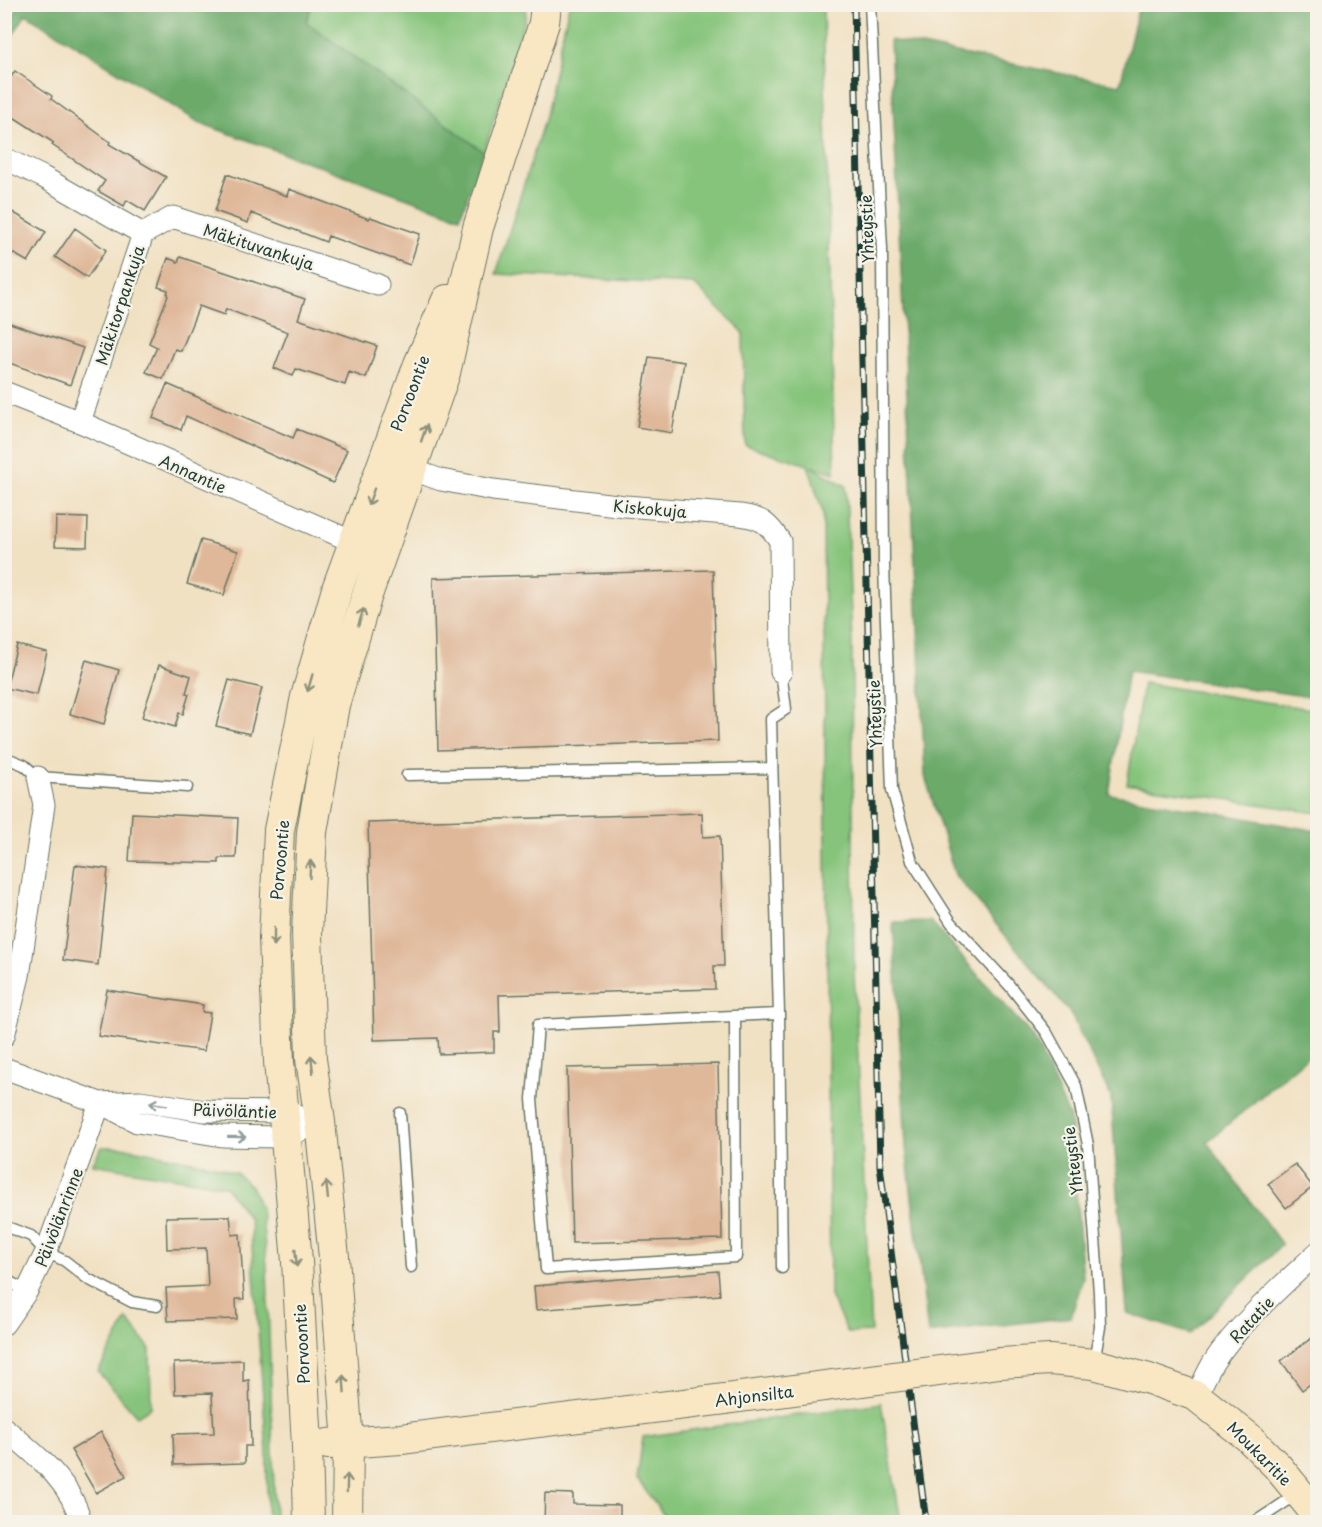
<svg xmlns="http://www.w3.org/2000/svg" width="1322" height="1527" font-family="'Playpen Sans',sans-serif">
  <style>
    .green { fill: #86c47b; stroke: #528058; stroke-width: 1.5 }
    .forest { fill: #6caa6b; stroke: #467450; stroke-width: 1.5 }
    .building { fill: #dfb799 }
    .lines { fill: none; stroke-linecap: round; stroke-linejoin: round }
    .lane-casing { stroke: #687666; stroke-width: 13 }
    .street-casing { stroke: #687666; stroke-width: 23 }
    .secondary-casing { stroke: #687666; stroke-width: 32 }
    .lane { stroke: #fff; stroke-width: 10 }
    .street { stroke: #fff; stroke-width: 21 }
    .secondary { stroke: #f9e7c3; stroke-width: 30 }
    .rail-casing { stroke: #1f3d34; stroke-width: 7 }
    .rail { stroke: #f7f3e8; stroke-width: 4.5; stroke-dasharray: 14; stroke-linecap: butt }
    .secondary-bridge-casing { stroke: #687666; stroke-width: 32; stroke-linecap: butt }
    .secondary-bridge { stroke: #f9e7c3; stroke-width: 30 }
    .oneway { stroke: #8c927c }
    .oneway2 { stroke: #8f9e9a }
    .labels { text-anchor: middle; dominant-baseline: central; stroke-width: 4.5; stroke-linejoin: round; paint-order: stroke }
    .street-label { font-size: 16px; fill: #1f3d34; stroke: #f7f3e8 }
  </style>
  <rect width="100%" height="100%" fill="#f7f3e8"/>
  <filter id="ink" filterUnits="userSpaceOnUse"><feTurbulence type="fractalNoise" baseFrequency=".0167" numOctaves="2"/><feDisplacementMap in="SourceGraphic" scale="12" xChannelSelector="R" yChannelSelector="G"/><feConvolveMatrix kernelMatrix="1 2 1 2 8 2 1 2 1" color-interpolation-filters="sRGB"/></filter>
  <filter id="wash" filterUnits="userSpaceOnUse"><feTurbulence type="fractalNoise" baseFrequency=".008" numOctaves="4" result="noise"/><feDisplacementMap in="SourceGraphic" scale="24" xChannelSelector="R" yChannelSelector="G"/><feGaussianBlur stdDeviation="1.35" result="paint"/><feColorMatrix in="noise" values="0 0 0 0 0 0 0 0 0 0 0 0 0 0 0 0 0 1.4 0 .05"/><feComposite in="paint" operator="in"/></filter>
  <g filter="url(#wash)">
    <rect width="100%" height="100%" fill="#f1e1c3"/>
    <!-- green -->
    <path class="green" d="M 312,5 L 526,5 L 526,16 L 484,152 L 306,22 Z
      M 569,5 L 823,5 L 835,473 L 811,466 L 846,486 L 852,644 L 854,972 L 871,1332 L 848,1333 L 830,1296 L 823,513 L 808,465 L 745,445 L 743,332 L 694,284 L 496,274 L 544,120 Z
      M 1143,683 L 1317,710 L 1317,813 L 1127,784 Z
      M 102,1147 L 122,1147 L 213,1165 L 236,1173 L 251,1186 L 261,1209 L 267,1266 L 275,1522 L 267,1522 L 267,1452 L 250,1220 L 225,1186 L 92,1164 Z
      M 127,1319 L 150,1349 L 151,1407 L 137,1416 L 98,1372 Z
      M 881,1403 L 901,1522 L 669,1522 L 637,1479 L 643,1437 Z"/>
    <!-- forest -->
    <path class="forest" d="M 11,5 L 312,5 L 306,22 L 484,152 L 460,217 L 200,123 L 26,14 L 5,47 L 5,28 L 17,9 Z
      M 1139,5 L 1318,5 L 1317,698 L 1128,671 L 1109,794 L 1317,831 L 1317,1049 L 1207,1142 L 1282,1245 L 1190,1334 L 1127,1313 L 1111,1097 L 1070,1013 L 955,875 L 925,776 L 890,40 L 1120,85 Z
      M 930,921 L 1034,1038 L 1070,1118 L 1083,1278 L 1071,1317 L 928,1334 L 906,1147 L 893,922 Z"/>
    <g id="blocks">
      <!-- building -->
      <path class="building" d="M 15,71 L 52,96 L 51,99 L 110,142 L 109,144 L 166,177 L 145,211 L 127,200 L 124,206 L 98,191 L 105,181 L 52,145 L 54,143 L 4,111 L 4,87 Z
        M 227,174 L 287,196 L 289,189 L 369,219 L 370,217 L 420,234 L 410,265 L 328,236 L 326,242 L 251,213 L 248,223 L 215,211 Z
        M 4,207 L 46,232 L 28,262 L 4,248 Z
        M 75,228 L 106,250 L 87,278 L 55,257 Z
        M 180,257 L 305,299 L 298,319 L 377,346 L 366,378 L 349,372 L 345,385 L 296,369 L 293,376 L 274,368 L 288,332 L 226,309 L 224,315 L 199,306 L 181,351 L 175,349 L 163,379 L 146,372 L 157,347 L 149,343 L 168,296 L 167,295 L 168,290 L 158,287 L 168,258 L 178,262 Z
        M 4,321 L 83,348 L 70,385 L 4,361 Z
        M 649,357 L 684,362 L 672,433 L 637,427 Z
        M 167,384 L 293,438 L 297,429 L 347,450 L 333,483 L 186,416 L 181,430 L 153,418 Z
        M 56,517 L 88,518 L 87,547 L 55,546 Z
        M 201,540 L 238,551 L 224,595 L 187,584 Z
        M 713,570 L 718,741 L 438,750 L 433,578 Z
        M 17,645 L 47,652 L 37,695 L 6,688 Z
        M 86,660 L 119,670 L 104,724 L 70,714 Z
        M 159,665 L 191,676 L 186,693 L 189,694 L 183,714 L 179,713 L 175,727 L 142,717 Z
        M 229,680 L 262,688 L 250,734 L 216,726 Z
        M 132,813 L 238,818 L 236,858 L 219,858 L 219,863 L 129,861 Z
        M 702,813 L 703,837 L 720,836 L 724,966 L 714,966 L 715,989 L 499,995 L 500,1032 L 494,1032 L 494,1052 L 439,1054 L 438,1038 L 374,1040 L 368,823 Z
        M 75,865 L 108,869 L 98,965 L 63,960 Z
        M 107,990 L 203,1005 L 202,1012 L 210,1013 L 204,1051 L 98,1036 Z
        M 718,1064 L 722,1239 L 572,1243 L 567,1068 Z
        M 1295,1164 L 1313,1187 L 1286,1208 L 1268,1184 Z
        M 230,1216 L 232,1235 L 240,1234 L 244,1299 L 236,1299 L 237,1319 L 168,1321 L 166,1288 L 208,1286 L 206,1248 L 167,1249 L 166,1217 Z
        M 718,1271 L 720,1295 L 536,1310 L 534,1286 Z
        M 1317,1334 L 1317,1379 L 1302,1390 L 1281,1361 Z
        M 243,1360 L 243,1381 L 249,1380 L 251,1446 L 245,1446 L 245,1463 L 174,1465 L 173,1434 L 214,1433 L 212,1393 L 175,1394 L 174,1363 Z
        M 101,1432 L 126,1476 L 96,1493 L 71,1450 Z
        M 545,1493 L 573,1494 L 573,1504 L 620,1505 L 620,1522 L 544,1522 Z"/>
    </g>
  </g>
  <g filter="url(#ink)">
    <use href="#blocks" fill-opacity="0" stroke="#687666" stroke-width="1.5"/>
    <g class="lines">
      <defs>
        <path id="lane" d="M 870,4 L 882,249 L 884,566 L 892,790 L 912,861 L 951,922 L 1009,985 L 1047,1033 L 1076,1086 L 1088,1145 L 1099,1292 L 1100,1327 L 1094,1363
          M 4,757 L 24,765 L 38,777 L 187,787
          M 407,775 L 772,768
          M 779,1014 L 782,1268
          M 735,1016 L 736,1257 L 546,1269 L 532,1099 L 538,1025 L 779,1014 L 771,719 L 786,709 L 781,672
          M 400,1113 L 411,1267
          M 4,1226 L 31,1236 L 46,1252 L 65,1261 L 88,1279 L 132,1302 L 157,1306
          M 4,1279 L 27,1291
          M 1255,1522 L 1296,1495"/>
        <path id="street" d="M 4,158 L 43,177 L 143,234 L 80,422
          M 143,234 L 173,217 L 378,285
          M 4,392 L 80,422 L 365,547
          M 399,465 L 441,480 L 493,490 L 625,506 L 740,515 C 762,518 768,523 780,541 L 781,672
          M 4,1036 L 19,976 L 44,805 L 38,777
          M 4,1068 L 100,1103 L 137,1122 L 222,1136 L 285,1137 L 320,1122
          M 100,1103 L 140,1101 L 205,1111 L 284,1112 L 296,1115
          M 4,1324 L 27,1291 L 46,1252 L 100,1103
          M 1196,1396 C 1202,1385 1207,1373 1213,1363 C 1238,1324 1284,1284 1318,1252
          M 4,1428 C 35,1454 71,1481 81,1522"/>
        <path id="secondary" d="M 1000,1363 L 1050,1360 L 1094,1364 L 1149,1379 L 1196,1396 L 1248,1437 L 1277,1466 L 1318,1516
          M 328,1444 L 401,1439 L 725,1399
          M 309,1522 L 307,1446 L 297,1261 L 279,1062 L 274,938 L 279,830 L 306,697 L 337,589 L 419,364 L 447,300
          M 347,1522 L 348,1443 L 334,1257 L 320,1122 L 311,1059 L 307,933 L 312,832 L 334,705 L 366,598 L 445,373 L 478,228 L 544,23 L 546,4"/>
      </defs>
      <!-- lane casing -->
      <use href="#lane" class="lane-casing"/>
      <!-- street casing -->
      <use href="#street" class="street-casing"/>
      <!-- secondary casing -->
      <use href="#secondary" class="secondary-casing"/>
      <!-- lane -->
      <use href="#lane" class="lane"/>
      <!-- street -->
      <use href="#street" class="street"/>
      <!-- secondary -->
      <use href="#secondary" class="secondary"/>
      <defs>
        <path id="rail" d="M 854,4 L 880,1166 L 926,1522"/>
      </defs>
      <!-- rail casing -->
      <use href="#rail" class="rail-casing"/>
      <!-- rail -->
      <use href="#rail" class="rail"/>
      <defs>
        <path id="secondary-bridge" d="M 725,1399 L 1000,1363"/>
      </defs>
      <!-- secondary-bridge casing -->
      <use href="#secondary-bridge" class="secondary-bridge-casing"/>
      <!-- secondary-bridge -->
      <use href="#secondary-bridge" class="secondary-bridge"/>
    </g>
    <!-- one-way arrows -->
    <defs><path id="oneway-shaft" d="M-6 0H5M1.5-3L5.5 0L1.5 3" fill="none" stroke-width="1.6" stroke-linecap="round" stroke-linejoin="round" transform="scale(1.5)"/></defs>
    <g class="oneway">
      <use href="#oneway-shaft" transform="translate(424 433) rotate(-71)"/>
      <use href="#oneway-shaft" transform="translate(371 497) rotate(110)"/>
      <use href="#oneway-shaft" transform="translate(361 617) rotate(-73)"/>
      <use href="#oneway-shaft" transform="translate(310 683) rotate(106)"/>
      <use href="#oneway-shaft" transform="translate(310 869) rotate(-87)"/>
      <use href="#oneway-shaft" transform="translate(274 937) rotate(90)"/>
      <use href="#oneway-shaft" transform="translate(312 1064) rotate(-97)"/>
      <use href="#oneway-shaft" transform="translate(327 1190) rotate(-96)"/>
      <use href="#oneway-shaft" transform="translate(296 1258) rotate(85)"/>
      <use href="#oneway-shaft" transform="translate(344 1384) rotate(-94)"/>
      <use href="#oneway-shaft" transform="translate(347 1483) rotate(-89)"/>
    </g>
    <g class="oneway2">
      <use href="#oneway-shaft" transform="translate(158 1104) rotate(-171)"/>
      <use href="#oneway-shaft" transform="translate(237 1137) rotate(1)"/>
    </g>
  </g>
  <g class="labels">
    <!-- street labels -->
    <g class="street-label">
      <text transform="translate(866 229) rotate(-92)">Yhteystie</text>
      <text transform="translate(259 246) rotate(18)">Mäkituvankuja</text>
      <text transform="translate(119 305) rotate(-72)">Mäkitorpankuja</text>
      <text transform="translate(409 393) rotate(-69)">Porvoontie</text>
      <text transform="translate(193 473) rotate(24)">Annantie</text>
      <text transform="translate(650 508) rotate(5)">Kiskokuja</text>
      <text transform="translate(874 714) rotate(-92)">Yhteystie</text>
      <text transform="translate(279 860) rotate(-85)">Porvoontie</text>
      <text transform="translate(235 1110) rotate(2)">Päivöläntie</text>
      <text transform="translate(1072 1161) rotate(-97)">Yhteystie</text>
      <text transform="translate(58 1217) rotate(-69)">Päivölänrinne</text>
      <text transform="translate(1251 1319) rotate(-47)">Ratatie</text>
      <text transform="translate(301 1344) rotate(-93)">Porvoontie</text>
      <text transform="translate(754 1395) rotate(-7)">Ahjonsilta</text>
      <text transform="translate(1260 1453) rotate(45)">Moukaritie</text>
    </g>
  </g>
  <!-- margin -->
  <rect width="1322" height="1527" fill="none" stroke="#f7f3e8" stroke-width="24"/>
</svg>
